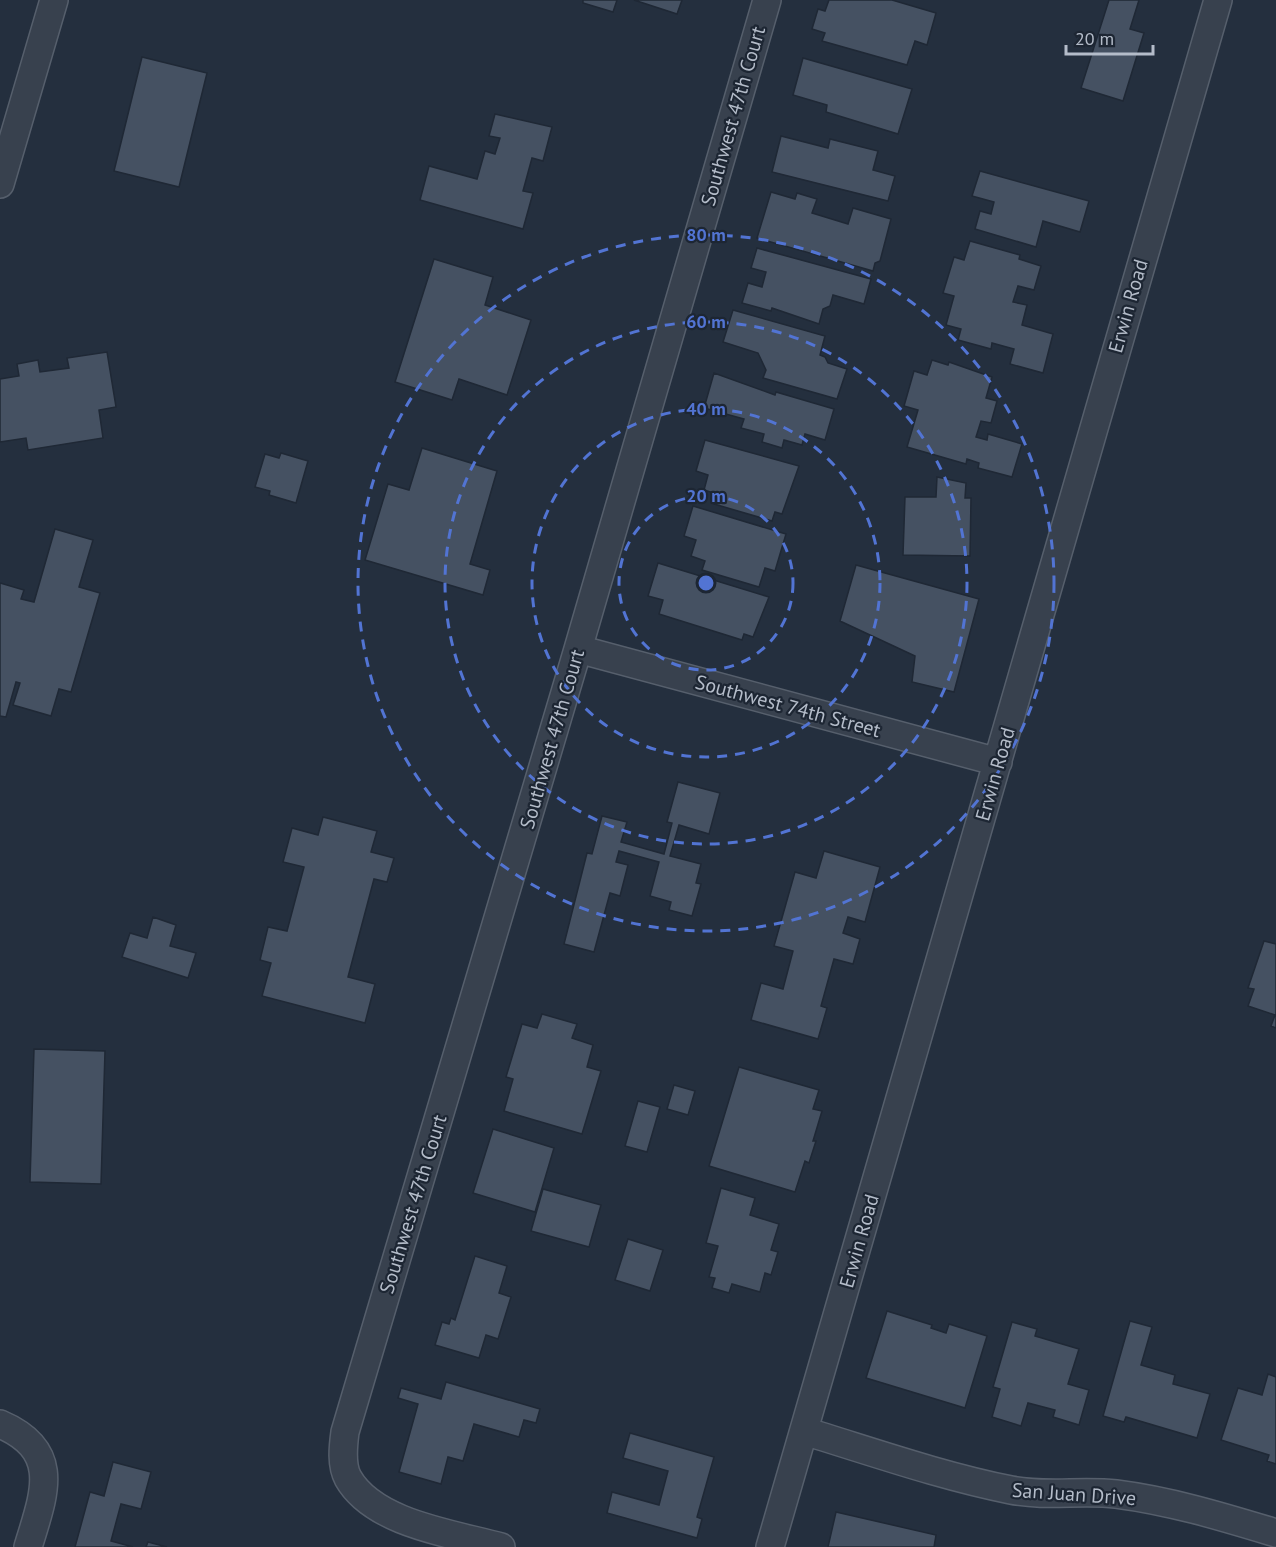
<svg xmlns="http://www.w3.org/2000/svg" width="1276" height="1547" font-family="'PT Sans',sans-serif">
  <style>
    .building { fill: #455162; stroke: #1f2835; stroke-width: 1.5 }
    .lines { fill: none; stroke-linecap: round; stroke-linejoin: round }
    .street-casing { stroke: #565f6c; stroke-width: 30 }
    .street { stroke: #38414e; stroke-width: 27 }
    .ring { fill: none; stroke: #5274d3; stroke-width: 3; stroke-dasharray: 10 8 }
    .labels { text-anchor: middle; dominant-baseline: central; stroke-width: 4.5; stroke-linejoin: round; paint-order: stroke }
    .street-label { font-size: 20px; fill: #b4bcc9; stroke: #1d2633 }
    .centre { fill: #5274d3; stroke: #1d2633; stroke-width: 3 }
    .ring-label { font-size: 18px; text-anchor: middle; font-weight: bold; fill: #5274d3; stroke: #1d2633; stroke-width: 4.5; stroke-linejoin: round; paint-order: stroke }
  </style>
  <rect width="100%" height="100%" fill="#242f3e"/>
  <!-- building -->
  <path class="building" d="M 583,0 L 617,0 L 613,12 L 583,3 Z
    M 634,0 L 682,0 L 677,14 Z
    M 829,0 L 892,0 L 936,13 L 927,45 L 915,41 L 907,65 L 822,41 L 825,33 L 812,29 L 818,9 L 825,11 Z
    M 1109,0 L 1139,0 L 1130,29 L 1144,33 L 1123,101 L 1081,88 Z
    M 142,57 L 207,73 L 179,187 L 114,171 Z
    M 803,58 L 912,89 L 898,134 L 826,112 L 827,105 L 793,95 Z
    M 495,114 L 552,127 L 543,161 L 532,158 L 523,191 L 533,193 L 523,229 L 420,200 L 429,166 L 477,179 L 485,151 L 495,154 L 500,138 L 489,136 Z
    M 781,136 L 828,148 L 830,139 L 878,151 L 873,170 L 895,176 L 888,201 L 772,172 Z
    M 980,171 L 1089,201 L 1080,232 L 1043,221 L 1036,247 L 975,229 L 980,211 L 991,214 L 994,202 L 972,196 Z
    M 771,192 L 795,199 L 797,193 L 817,199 L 812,213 L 848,224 L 853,208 L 891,219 L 880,261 L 875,263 L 873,271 L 757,238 Z
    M 970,241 L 1020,255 L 1019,259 L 1041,266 L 1034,290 L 1018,286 L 1013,302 L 1027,305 L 1022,325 L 1053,334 L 1043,373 L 1010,364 L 1014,349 L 992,343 L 991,349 L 958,340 L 961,329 L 946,325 L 954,296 L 943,293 L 954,257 L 964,260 Z
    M 757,248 L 871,279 L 864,304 L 833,295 L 830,306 L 823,309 L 819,324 L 772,308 L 771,311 L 742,303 L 748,283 L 762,287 L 766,272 L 751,268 Z
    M 434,259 L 493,277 L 485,305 L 531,320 L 507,395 L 459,379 L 452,400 L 395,382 Z
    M 733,310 L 825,336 L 820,355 L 825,357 L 828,363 L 847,369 L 837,399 L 763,378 L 766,370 L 758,353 L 723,342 Z
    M 107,352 L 116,407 L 99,410 L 103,438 L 28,450 L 26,438 L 0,442 L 0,379 L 19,376 L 17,364 L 38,360 L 40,372 L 69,368 L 67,358 Z
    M 932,360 L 948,365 L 949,362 L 992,377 L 986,398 L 997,401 L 991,423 L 981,421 L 976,437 L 987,440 L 988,434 L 1022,444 L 1012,477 L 978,468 L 979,463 L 967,459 L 966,464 L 907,447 L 918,410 L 904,406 L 914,371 L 927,375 Z
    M 714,373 L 775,395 L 776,392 L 834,409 L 825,440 L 805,434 L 802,445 L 784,440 L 782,448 L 762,442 L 764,434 L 741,428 L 744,419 L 704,408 Z
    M 705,440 L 799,466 L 782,514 L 775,512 L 772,521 L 714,504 L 717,494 L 704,490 L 708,475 L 696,471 Z
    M 422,448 L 497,471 L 470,564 L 490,570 L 483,595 L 365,560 L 388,484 L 409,490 Z
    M 281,453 L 308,461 L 296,503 L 269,495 L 270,491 L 255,487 L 265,454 L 279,458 Z
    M 937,477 L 966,483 L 965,498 L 971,498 L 970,556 L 903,555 L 905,497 L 936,497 Z
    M 693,506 L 786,534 L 775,571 L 765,568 L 759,587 L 702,570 L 705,561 L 691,556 L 696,540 L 684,536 Z
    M 55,529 L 93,540 L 79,587 L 100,593 L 71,692 L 59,689 L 51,716 L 13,705 L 20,683 L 16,682 L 6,717 L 0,716 L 0,583 L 24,590 L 21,599 L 34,602 Z
    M 658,563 L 769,597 L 753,637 L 744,634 L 742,640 L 659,614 L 663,600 L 648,596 Z
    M 856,565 L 979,599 L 954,692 L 912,682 L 915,656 L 840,621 Z
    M 678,782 L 720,793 L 709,834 L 679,825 L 670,856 L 701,864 L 696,883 L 701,884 L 692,916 L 669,910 L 671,902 L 650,896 L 659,862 L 619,851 L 616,862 L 628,865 L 620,896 L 610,893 L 594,952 L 564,944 L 587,853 L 592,854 L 602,816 L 627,822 L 621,842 L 664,854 L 672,823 L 667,822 Z
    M 323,817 L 377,831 L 371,852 L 394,858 L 387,882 L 374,879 L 348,977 L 375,984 L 365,1023 L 262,996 L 271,963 L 260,960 L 268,927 L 287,931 L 304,867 L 283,862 L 292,828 L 318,835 Z
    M 824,851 L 880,867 L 865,922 L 848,917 L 843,933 L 860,939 L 853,964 L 834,959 L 821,1006 L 827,1008 L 818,1039 L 751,1020 L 761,983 L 783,989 L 793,951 L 774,946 L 795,872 L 816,878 Z
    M 153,917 L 176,925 L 170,946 L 196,953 L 188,978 L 122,957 L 130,933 L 147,938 Z
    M 1264,941 L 1276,944 L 1276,1028 L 1271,1026 L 1275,1015 L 1248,1006 L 1254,989 L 1248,988 Z
    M 542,1014 L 577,1024 L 572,1038 L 593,1045 L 587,1067 L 601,1071 L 582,1134 L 504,1111 L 513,1079 L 506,1077 L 522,1024 L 537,1028 Z
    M 34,1049 L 105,1051 L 101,1184 L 30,1182 Z
    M 739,1067 L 819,1090 L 813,1109 L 822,1111 L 813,1141 L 816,1141 L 809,1163 L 805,1161 L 795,1192 L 709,1166 Z
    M 674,1085 L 695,1091 L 688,1115 L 667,1109 Z
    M 638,1101 L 660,1107 L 647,1152 L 625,1146 Z
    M 493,1129 L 554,1148 L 535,1212 L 473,1193 Z
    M 721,1188 L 755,1198 L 750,1215 L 779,1224 L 771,1250 L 778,1252 L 771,1275 L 765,1273 L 760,1292 L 732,1284 L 729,1293 L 712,1288 L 715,1278 L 709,1277 L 718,1246 L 706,1243 Z
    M 543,1189 L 601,1205 L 589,1247 L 531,1231 Z
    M 628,1239 L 663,1250 L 650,1291 L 615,1280 Z
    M 475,1256 L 507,1266 L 499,1293 L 511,1297 L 498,1339 L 486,1335 L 479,1358 L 435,1345 L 442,1322 L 449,1324 L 451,1318 L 455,1320 Z
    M 887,1311 L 932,1325 L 931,1328 L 946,1333 L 949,1324 L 987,1336 L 965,1408 L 866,1378 Z
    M 1130,1321 L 1152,1327 L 1141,1365 L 1175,1375 L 1173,1384 L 1210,1394 L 1197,1438 L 1126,1417 L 1124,1422 L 1103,1416 Z
    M 1012,1322 L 1037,1329 L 1035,1336 L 1079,1349 L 1068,1384 L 1089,1390 L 1079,1425 L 1053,1417 L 1055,1410 L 1028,1403 L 1021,1426 L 992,1417 L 1000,1389 L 993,1387 Z
    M 1268,1374 L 1276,1377 L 1276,1464 L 1267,1461 L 1269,1455 L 1221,1440 L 1238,1388 L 1262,1395 Z
    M 446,1382 L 540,1409 L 536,1423 L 524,1420 L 519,1437 L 474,1424 L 463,1461 L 448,1457 L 441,1484 L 399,1472 L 418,1404 L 398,1398 L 401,1388 L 441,1399 Z
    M 630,1433 L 714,1457 L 697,1517 L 702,1519 L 697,1538 L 607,1513 L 612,1492 L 659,1505 L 668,1471 L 623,1458 Z
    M 113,1462 L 151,1472 L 141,1509 L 121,1504 L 111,1541 L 133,1547 L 75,1547 L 90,1492 L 104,1496 Z
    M 836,1512 L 936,1535 L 934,1547 L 828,1547 Z
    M 148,1542 L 167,1547 L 146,1547 Z"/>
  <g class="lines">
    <defs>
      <path id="street" d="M 0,184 L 54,0
        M 578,649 L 998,762
        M 0,1424 C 63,1451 44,1494 28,1547
        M 804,1431 C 873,1452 941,1476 1011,1490 C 1046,1497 1081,1490 1116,1494 C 1171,1501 1223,1517 1276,1533
        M 501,1547 C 454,1534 374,1524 348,1478 C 341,1465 343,1447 345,1432 L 578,649 L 767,0
        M 770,1547 L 1218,0"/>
    </defs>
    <!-- street casing -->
    <use href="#street" class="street-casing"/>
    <!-- street -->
    <use href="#street" class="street"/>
  </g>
  <!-- distance rings -->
  <g class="ring">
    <circle cx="706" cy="583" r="87"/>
    <circle cx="706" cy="583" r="174"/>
    <circle cx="706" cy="583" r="261"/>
    <circle cx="706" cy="583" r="348"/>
  </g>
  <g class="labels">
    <!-- street labels -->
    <g class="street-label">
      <text transform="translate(733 116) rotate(-74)">Southwest 47th Court</text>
      <text transform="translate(1128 306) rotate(-74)">Erwin Road</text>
      <text transform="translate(788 706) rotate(15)">Southwest 74th Street</text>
      <text transform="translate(552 739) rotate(-74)">Southwest 47th Court</text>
      <text transform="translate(995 774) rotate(-74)">Erwin Road</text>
      <text transform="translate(413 1204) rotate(-73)">Southwest 47th Court</text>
      <text transform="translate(859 1241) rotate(-74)">Erwin Road</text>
      <text transform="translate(1074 1494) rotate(4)">San Juan Drive</text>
    </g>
  </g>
  <circle cx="706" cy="583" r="9" class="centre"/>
  <g class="ring-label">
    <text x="706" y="241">80 m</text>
    <text x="706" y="328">60 m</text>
    <text x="706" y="415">40 m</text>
    <text x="706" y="502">20 m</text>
  </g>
  <!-- scale -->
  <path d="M1066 45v9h87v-9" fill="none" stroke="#b4bcc9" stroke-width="3"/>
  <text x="1075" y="45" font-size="18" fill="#b4bcc9" stroke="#1d2633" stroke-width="4.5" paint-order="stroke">20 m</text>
</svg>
